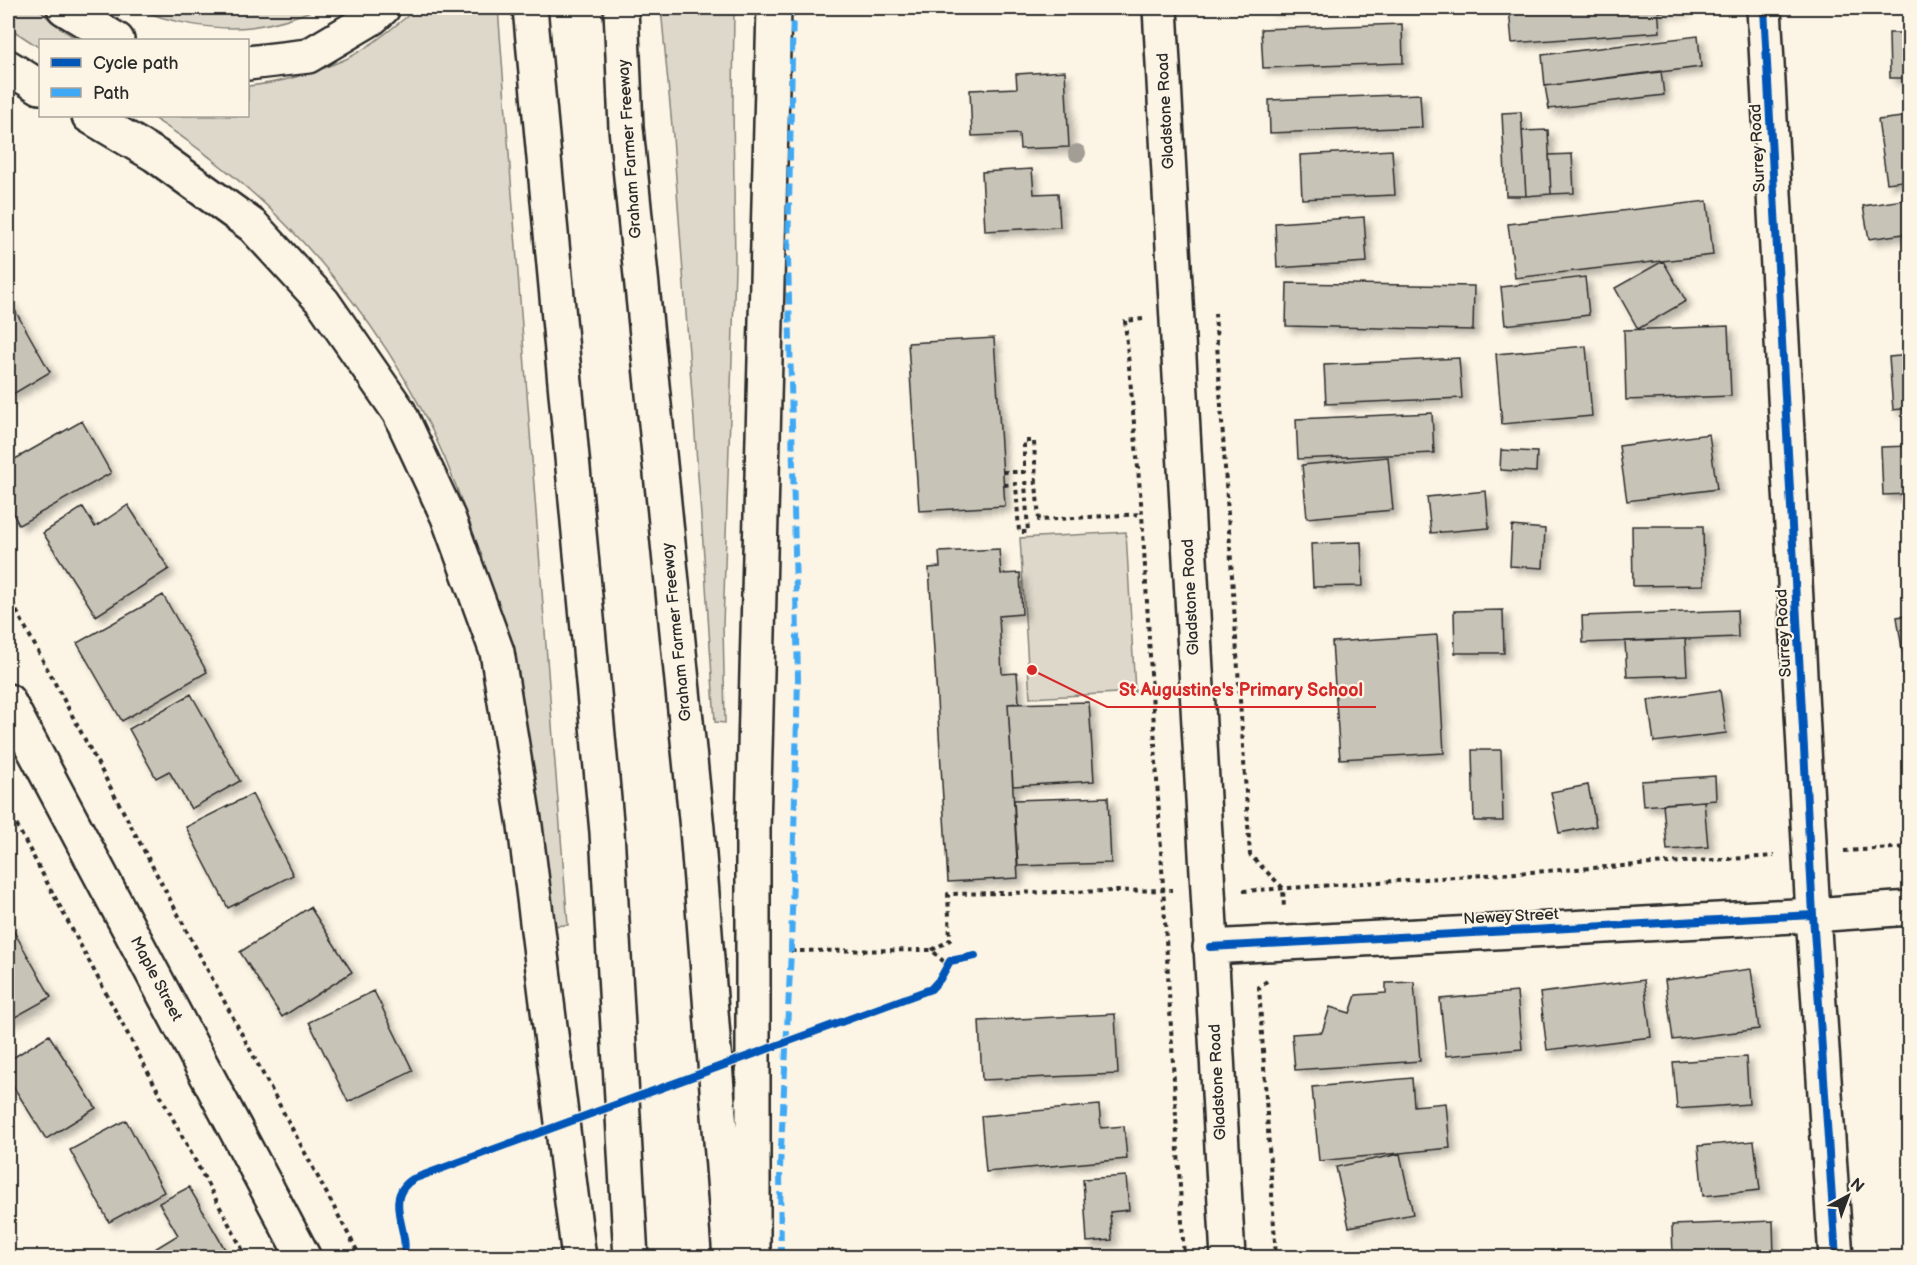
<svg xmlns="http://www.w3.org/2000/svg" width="1917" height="1265" font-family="'Balsamiq Sans',sans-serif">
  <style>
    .green { fill: #ded8ca; stroke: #84827a; stroke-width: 1.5 }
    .building { fill: #c8c3b7; stroke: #2b2b2b; stroke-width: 1.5; filter: url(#shadow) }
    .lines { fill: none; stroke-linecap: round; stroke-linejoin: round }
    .minor-casing { stroke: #2b2b2b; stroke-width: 38 }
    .motorway-casing { stroke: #2b2b2b; stroke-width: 38 }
    .path { stroke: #2b2b2b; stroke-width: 4; stroke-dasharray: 4.5 4.5; stroke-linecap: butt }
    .minor { stroke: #fcf5e5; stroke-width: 33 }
    .motorway { stroke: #fcf5e5; stroke-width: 33 }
    .quiet { stroke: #3fa9f5; stroke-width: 6; stroke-dasharray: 12 6; stroke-linecap: butt }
    .cycleway-casing { stroke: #fcf5e5; stroke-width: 11 }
    .cycleway { stroke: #0057b8; stroke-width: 8 }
    .tree { fill: #a29e95 }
    .labels { text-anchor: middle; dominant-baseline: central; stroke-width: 4.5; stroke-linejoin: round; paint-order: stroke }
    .street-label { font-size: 16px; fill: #2b2b2b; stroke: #fcf5e5 }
    .leader { fill: none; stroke: #d62828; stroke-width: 2 }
    .callout-dot { fill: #d62828; stroke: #fcf5e5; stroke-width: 2 }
    .callout-label { font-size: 18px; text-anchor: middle; font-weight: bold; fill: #d62828; stroke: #fcf5e5; stroke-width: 4.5; stroke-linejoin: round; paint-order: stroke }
  </style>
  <defs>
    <filter id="shadow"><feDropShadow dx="5.5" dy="5.5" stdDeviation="3" flood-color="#0004"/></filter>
  </defs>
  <rect width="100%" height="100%" fill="#fcf5e5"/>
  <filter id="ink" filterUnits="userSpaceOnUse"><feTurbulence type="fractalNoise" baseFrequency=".0167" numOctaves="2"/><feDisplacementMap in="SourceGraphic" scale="12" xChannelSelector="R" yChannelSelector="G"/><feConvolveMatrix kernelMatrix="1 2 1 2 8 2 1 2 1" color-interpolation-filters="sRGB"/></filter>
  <g filter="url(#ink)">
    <!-- green -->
    <path class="green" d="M 8,8 L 38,8 L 51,21 L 77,40 L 40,40 L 40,48 L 8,27 Z
      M 138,8 L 318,8 C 297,17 274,24 251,27 C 219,31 167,23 138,8 Z
      M 417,8 L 498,8 L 554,751 L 568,925 L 546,926 L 474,542 C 468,524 463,504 456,486 C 399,336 286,200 150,116 L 248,116 L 248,86 C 280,83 316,72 346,59 C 369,48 397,25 417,8 Z
      M 661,8 L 734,8 L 733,105 L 735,268 L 723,625 L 725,723 L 715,722 L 705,570 L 673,137 Z
      M 1126,532 L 1135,692 L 1030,698 L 1020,538 Z"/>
    <!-- building -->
    <path class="building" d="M 1268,8 L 1310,8 L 1268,9 Z
      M 1509,8 L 1658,8 L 1660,32 L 1512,43 Z
      M 1658,8 L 1684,8 L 1685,10 L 1659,12 Z
      M 1402,24 L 1403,63 L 1263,68 L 1261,29 Z
      M 1889,33 L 1910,33 L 1910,78 L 1890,78 Z
      M 1698,36 L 1701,67 L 1545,86 L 1542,55 Z
      M 1065,71 L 1069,147 L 1020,149 L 1019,134 L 972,136 L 970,90 L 1017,88 L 1016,74 Z
      M 1661,71 L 1664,95 L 1549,109 L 1545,86 Z
      M 1420,94 L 1422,127 L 1270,133 L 1269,100 Z
      M 1521,112 L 1526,196 L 1506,196 L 1502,113 Z
      M 1910,116 L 1910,180 L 1887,183 L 1878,120 Z
      M 1548,130 L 1551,194 L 1526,196 L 1522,131 Z
      M 1392,150 L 1395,195 L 1302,199 L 1300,155 Z
      M 1572,154 L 1574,193 L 1551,194 L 1549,155 Z
      M 1032,169 L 1034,194 L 1058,193 L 1060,227 L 985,231 L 982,172 Z
      M 1910,199 L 1910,233 L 1869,239 L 1863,206 Z
      M 1707,201 L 1713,255 L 1515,278 L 1508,224 Z
      M 1364,217 L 1367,262 L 1277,268 L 1275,223 Z
      M 1663,261 L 1686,301 L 1638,329 L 1615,288 Z
      M 1585,277 L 1589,315 L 1505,325 L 1501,287 Z
      M 1287,283 L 1474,286 L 1473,330 L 1286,326 Z
      M 8,298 L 50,372 L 8,397 Z
      M 1728,326 L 1731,396 L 1626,400 L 1624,330 Z
      M 994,338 L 1005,506 L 919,511 L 908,343 Z
      M 1586,346 L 1592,416 L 1502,424 L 1496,354 Z
      M 1910,355 L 1910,408 L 1893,410 L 1889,357 Z
      M 1459,358 L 1462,398 L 1326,404 L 1324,365 Z
      M 1432,413 L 1434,453 L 1298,459 L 1296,419 Z
      M 82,421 L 111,473 L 19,525 L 8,504 L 8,463 Z
      M 1709,434 L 1717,489 L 1627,501 L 1619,446 Z
      M 1910,446 L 1910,494 L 1883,495 L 1881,447 Z
      M 1501,450 L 1537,452 L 1536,472 L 1500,470 Z
      M 1388,457 L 1393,510 L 1307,518 L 1302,465 Z
      M 1486,491 L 1489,528 L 1431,533 L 1427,497 Z
      M 128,505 L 169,569 L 96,616 L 43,533 L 83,507 L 95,527 Z
      M 1512,526 L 1545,529 L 1543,568 L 1510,566 Z
      M 1632,526 L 1703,526 L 1704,585 L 1633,586 Z
      M 1361,542 L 1363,586 L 1313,587 L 1311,544 Z
      M 999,549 L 1001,574 L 1020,573 L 1022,614 L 999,616 L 1002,674 L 1017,673 L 1019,703 L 1008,704 L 1018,878 L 948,882 L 929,568 L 940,567 L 939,552 Z
      M 163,595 L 207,672 L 122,721 L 77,643 Z
      M 1503,610 L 1504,653 L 1455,653 L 1454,611 Z
      M 1737,610 L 1738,637 L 1583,643 L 1582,616 Z
      M 1910,615 L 1910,667 L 1905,668 L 1897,617 Z
      M 1437,635 L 1444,753 L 1340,759 L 1332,642 Z
      M 1685,639 L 1687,675 L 1627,677 L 1625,641 Z
      M 1720,690 L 1726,733 L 1654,742 L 1648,700 Z
      M 191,694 L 240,781 L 191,809 L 169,771 L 156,778 L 129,729 Z
      M 1089,702 L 1094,781 L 1013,786 L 1008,704 Z
      M 1472,750 L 1501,750 L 1503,821 L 1474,821 Z
      M 1715,776 L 1716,800 L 1643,806 L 1641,781 Z
      M 1588,785 L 1596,826 L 1559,833 L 1551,792 Z
      M 252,794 L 293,875 L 228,908 L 186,827 Z
      M 1108,797 L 1111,863 L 1018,866 L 1014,800 Z
      M 1704,801 L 1708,847 L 1667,850 L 1663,804 Z
      M 310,907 L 352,972 L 282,1017 L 240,952 Z
      M 8,921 L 51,997 L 8,1021 Z
      M 1751,969 L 1759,1029 L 1673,1040 L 1665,980 Z
      M 1644,980 L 1651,1037 L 1547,1050 L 1540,993 Z
      M 1414,982 L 1420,1061 L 1295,1070 L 1292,1034 L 1322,1032 L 1330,1007 L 1350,1013 L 1356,995 L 1386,993 L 1386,983 Z
      M 374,991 L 413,1071 L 348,1102 L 309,1022 Z
      M 1517,992 L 1522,1049 L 1446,1056 L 1440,999 Z
      M 1115,1014 L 1118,1074 L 982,1080 L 979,1021 Z
      M 49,1035 L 96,1108 L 46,1139 L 8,1078 L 8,1061 Z
      M 1746,1057 L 1749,1104 L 1677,1109 L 1673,1062 Z
      M 1412,1078 L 1414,1106 L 1446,1103 L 1450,1148 L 1319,1161 L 1312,1087 Z
      M 1099,1105 L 1101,1128 L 1124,1126 L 1127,1159 L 986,1172 L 981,1116 Z
      M 126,1120 L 164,1192 L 109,1222 L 70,1150 Z
      M 1754,1141 L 1760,1190 L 1703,1196 L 1698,1146 Z
      M 1400,1154 L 1413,1214 L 1349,1227 L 1336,1167 Z
      M 1126,1176 L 1129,1210 L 1110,1212 L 1112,1240 L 1087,1242 L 1083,1179 Z
      M 189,1187 L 230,1258 L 140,1258 L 178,1235 L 159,1203 Z
      M 1773,1221 L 1774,1258 L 1673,1258 L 1672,1225 Z"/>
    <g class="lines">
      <defs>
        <path id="minor" d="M 1160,8 L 1228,1258
          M 1764,8 L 1813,915 L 1836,1258
          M 8,701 L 304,1258
          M 1210,947 L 1813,915 L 1910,908"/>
        <path id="motorway" d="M 64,8 L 117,40
          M 530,8 L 607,832 L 631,1258
          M 621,8 L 626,128 L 697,829 L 730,1258
          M 248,63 L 308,56 L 372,18 L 383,8
          M 8,67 L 40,87
          M 89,116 L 155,155 L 253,226 L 323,302 L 399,412 L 448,517 L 497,652 L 525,826 L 579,1258
          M 753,1258 L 753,828 L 774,8"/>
      </defs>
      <!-- minor casing -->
      <use href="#minor" class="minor-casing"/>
      <!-- motorway casing -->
      <use href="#motorway" class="motorway-casing"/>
      <!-- path -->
      <path class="path" d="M 1215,313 L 1250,855 L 1283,888 L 1284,909
        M 1143,319 L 1125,321 L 1142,514 L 1184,1258
        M 1003,472 L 1024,472 L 1024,441 L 1034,441 L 1036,483
        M 1004,485 L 1016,484 L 1019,532 L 1028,532 L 1025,483 L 1036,483 L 1039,520 L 1142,514
        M 8,595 L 361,1258
        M 8,809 L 247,1258
        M 1844,851 L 1910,847
        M 1243,891 L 1774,856
        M 932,950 L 950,940 L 948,894 L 1172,890
        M 791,951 L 932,950 L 947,965
        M 1267,981 L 1259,987 L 1276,1258"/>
      <!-- minor -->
      <use href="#minor" class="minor"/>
      <!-- motorway -->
      <use href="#motorway" class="motorway"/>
      <!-- quiet -->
      <path class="quiet" d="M 781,1258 L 780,1168 L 791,951 L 798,678 L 788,256 L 793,8"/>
      <defs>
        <path id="cycleway" d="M 1764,8 L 1813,915 L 1836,1258
          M 1210,947 L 1813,915
          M 403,1258 C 412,1232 381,1199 413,1179 L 931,989 L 940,979 L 950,961 L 975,956"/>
      </defs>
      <!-- cycleway casing -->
      <use href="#cycleway" class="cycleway-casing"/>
      <!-- cycleway -->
      <use href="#cycleway" class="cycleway"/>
    </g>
    <!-- trees -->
    <circle class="tree" cx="1077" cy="153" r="9"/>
  </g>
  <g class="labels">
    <!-- street labels -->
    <g class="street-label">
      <text transform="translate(1166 111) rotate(-93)">Gladstone Road</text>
      <text transform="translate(1758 148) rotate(-93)">Surrey Road</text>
      <text transform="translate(630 149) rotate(-94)">Graham Farmer Freeway</text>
      <text transform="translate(1191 597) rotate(-93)">Gladstone Road</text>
      <text transform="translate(677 632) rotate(-96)">Graham Farmer Freeway</text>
      <text transform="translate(1784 633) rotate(-93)">Surrey Road</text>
      <text transform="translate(1511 917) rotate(-3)">Newey Street</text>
      <text transform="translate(156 979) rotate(62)">Maple Street</text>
      <text transform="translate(1218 1082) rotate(-93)">Gladstone Road</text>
    </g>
  </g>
  <!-- callouts -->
  <path class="leader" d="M1032 670L1107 707H1376"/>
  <circle class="callout-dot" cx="1032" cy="670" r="6"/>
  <g class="callout-label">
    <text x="1241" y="696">St Augustine's Primary School</text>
  </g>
  <!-- margin -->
  <rect width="1917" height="1265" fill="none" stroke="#fcf5e5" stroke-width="30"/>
  <rect x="15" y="15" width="1887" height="1235" fill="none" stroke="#2b2b2b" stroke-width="2" filter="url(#ink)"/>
  <!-- legend -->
  <rect x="39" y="39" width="210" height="78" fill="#fcf5e5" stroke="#a8a49b" stroke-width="1.5"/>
  <rect x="51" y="58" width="30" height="9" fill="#0057b8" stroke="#a8a49b" stroke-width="1.5"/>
  <text x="93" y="69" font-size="18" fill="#2b2b2b">Cycle path</text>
  <rect x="51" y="88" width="30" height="9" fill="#3fa9f5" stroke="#a8a49b" stroke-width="1.5"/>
  <text x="93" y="99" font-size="18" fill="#2b2b2b">Path</text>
  <!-- north arrow -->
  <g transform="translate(1848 1196) rotate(41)" stroke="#fcf5e5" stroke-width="4.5" paint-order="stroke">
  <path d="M0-4.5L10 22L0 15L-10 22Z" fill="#2b2b2b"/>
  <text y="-9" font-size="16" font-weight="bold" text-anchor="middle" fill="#2b2b2b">N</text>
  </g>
</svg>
